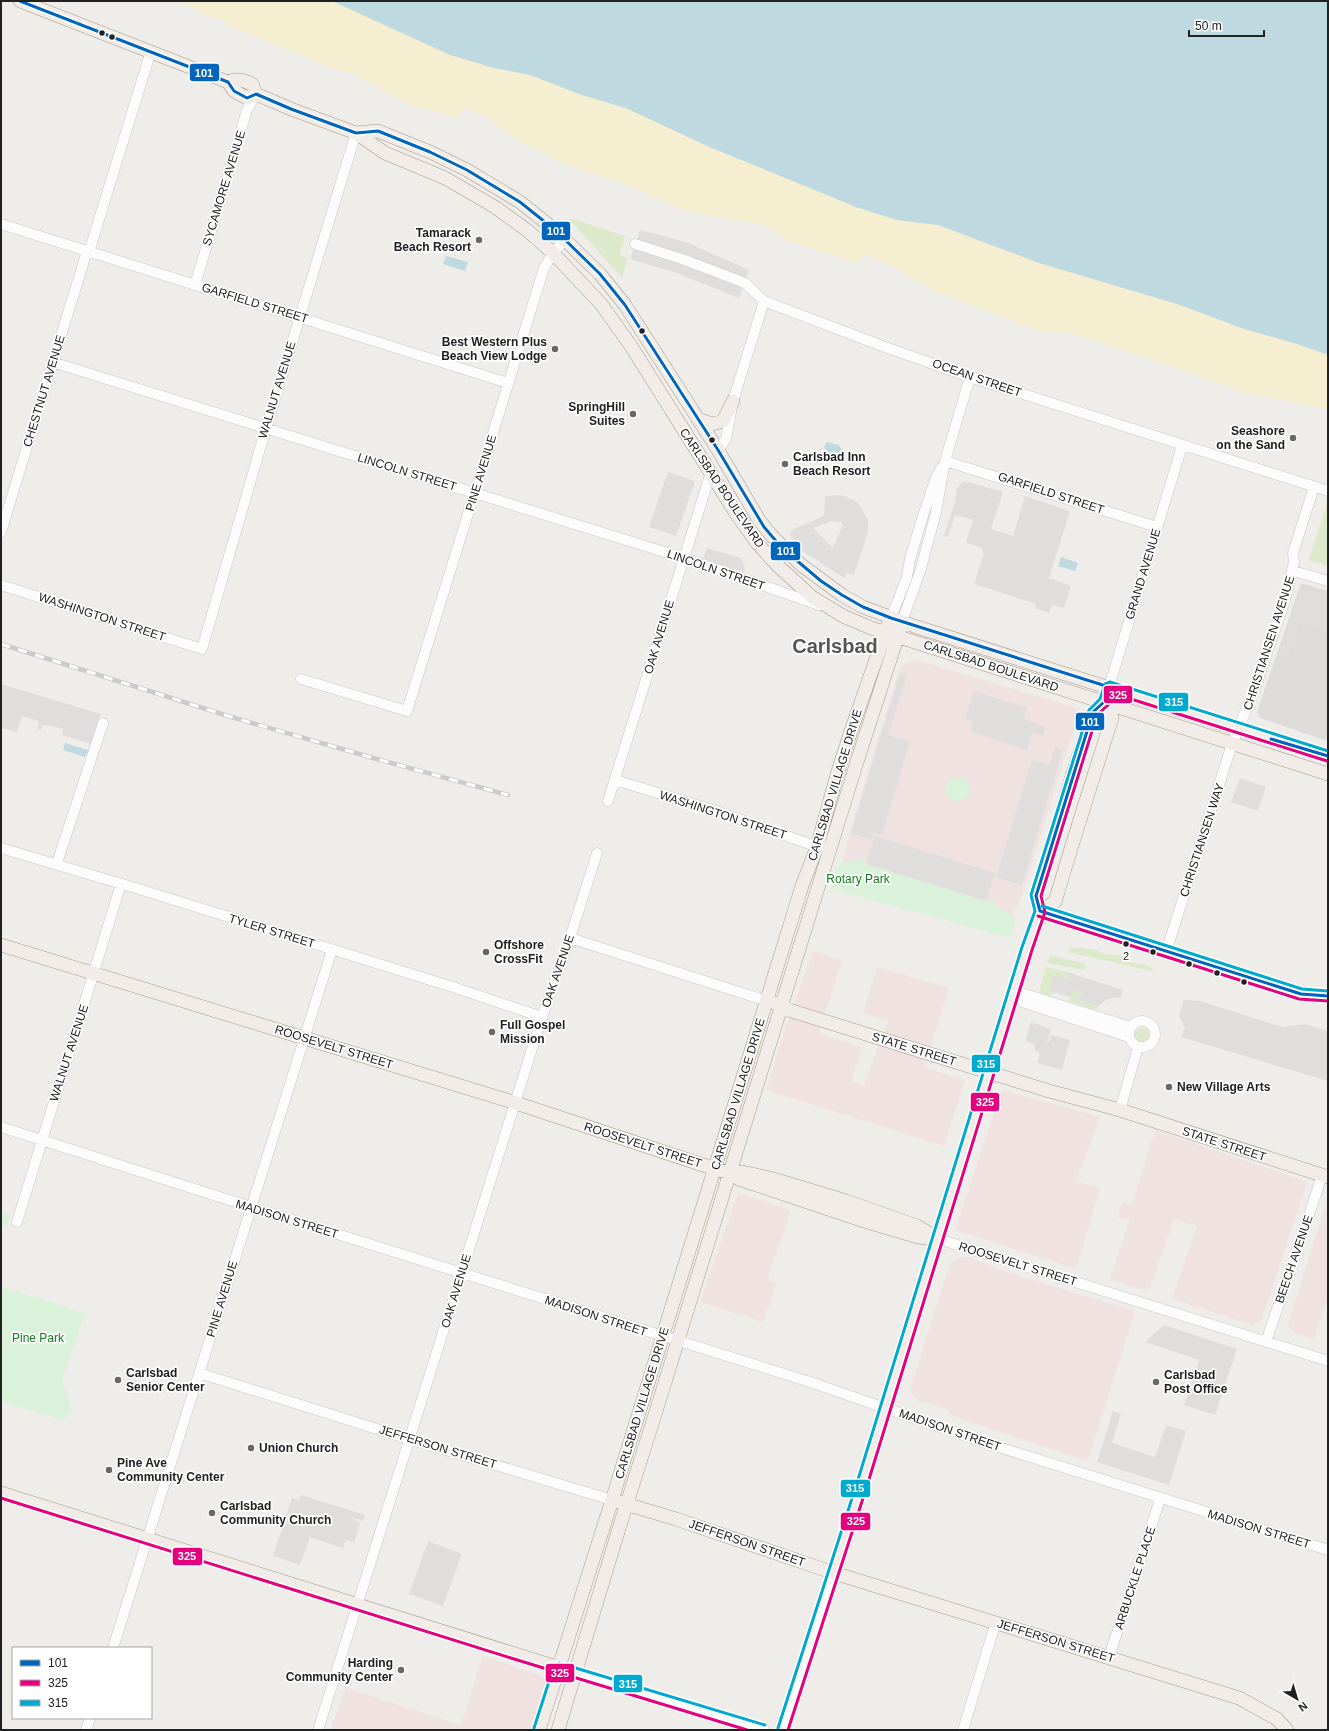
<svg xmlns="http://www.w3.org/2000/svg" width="1329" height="1731" font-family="Helvetica,sans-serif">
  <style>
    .commercial { fill: #f0e2e0 }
    .religious { fill: #dddcdb }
    .grass { fill: #dceacb }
    .sand { fill: #f6eed0 }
    .park { fill: #daf2da }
    .parking { fill: #dfdedd; fill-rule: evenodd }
    .water { fill: #bfd9e0 }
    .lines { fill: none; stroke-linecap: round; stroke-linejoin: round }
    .minor-casing { stroke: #c6c5c4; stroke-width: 11 }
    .major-casing { stroke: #a59a86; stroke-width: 14 }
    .minor { stroke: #fdfcfc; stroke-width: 10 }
    .major { stroke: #f1ece7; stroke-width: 13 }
    .rail-casing { stroke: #cbcbcb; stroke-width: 4.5 }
    .rail { stroke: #fff; stroke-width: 3; stroke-dasharray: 9; stroke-linecap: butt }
    .bus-1-casing { stroke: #fff; stroke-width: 6 }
    .bus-2-casing { stroke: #fff; stroke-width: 6 }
    .bus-3-casing { stroke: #fff; stroke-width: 6 }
    .bus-1 { stroke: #0065bd; stroke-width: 3 }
    .bus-2 { stroke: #e5007d; stroke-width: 3 }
    .bus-3 { stroke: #00a9ce; stroke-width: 3 }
    .bus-dot { fill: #212121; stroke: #fff; stroke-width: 1.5 }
    .poi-dot { fill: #696867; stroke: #fff; stroke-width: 1.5 }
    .labels { text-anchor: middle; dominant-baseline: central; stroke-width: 3.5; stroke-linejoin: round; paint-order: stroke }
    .bus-label { font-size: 11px; fill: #212121; stroke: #fff }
    .street-label { font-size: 12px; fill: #212121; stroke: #fff }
    .poi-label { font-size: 12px; font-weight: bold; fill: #212121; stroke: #fff; text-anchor: start }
    .park-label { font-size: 12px; fill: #117c1b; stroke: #fff }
    .town-label { font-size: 20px; font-weight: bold; fill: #545454; stroke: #fff }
    .line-badge { stroke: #fff; stroke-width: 1.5 }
    .badge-label { font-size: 11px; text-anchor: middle; font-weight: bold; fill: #fff }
  </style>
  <rect width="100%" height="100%" fill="#efedea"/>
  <!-- commercial -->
  <path class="commercial" d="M 917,660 L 1080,709 L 1023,892 L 1013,915 L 1002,911 L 990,899 L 988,902 L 866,864 L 864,863 L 865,858 L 851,862 L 843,862 L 850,832 L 900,666 Z
    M 813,951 L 842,960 L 819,1033 L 862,1048 L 851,1082 L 864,1085 L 888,1021 L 863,1013 L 877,967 L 949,988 L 924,1067 L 965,1080 L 944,1146 L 766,1090 L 785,1029 Z
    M 1004,1090 L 1100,1117 L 1076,1181 L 1100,1188 L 1076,1269 L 955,1230 L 1000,1094 Z
    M 1155,1130 L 1307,1182 L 1262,1319 L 1259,1322 L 1253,1325 L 1172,1299 L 1197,1226 L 1174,1219 L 1149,1291 L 1110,1280 L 1130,1220 L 1118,1217 L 1122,1202 L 1132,1205 Z
    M 738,1193 L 791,1210 L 767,1280 L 777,1283 L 763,1322 L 700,1302 Z
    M 1328,1197 L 1328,1298 L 1314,1339 L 1294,1332 L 1289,1328 L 1288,1325 Z
    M 968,1257 L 1003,1271 L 1135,1311 L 1090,1454 L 1086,1460 L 954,1417 L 947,1409 L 919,1401 L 914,1397 L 910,1389 L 947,1273 L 952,1261 L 959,1258 Z
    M 483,1656 L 544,1676 L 547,1678 L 548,1682 L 532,1730 L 330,1730 L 346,1688 L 461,1725 Z"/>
  <!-- religious -->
  <path class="religious" d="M 1301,583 L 1328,591 L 1328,741 L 1260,718 L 1257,712 Z"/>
  <!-- grass -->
  <path class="grass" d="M 570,218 L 625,236 L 620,255 L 628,258 L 622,278 L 570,220 Z
    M 1328,500 L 1328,566 L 1309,560 Z
    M 1070,947 L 1097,950 C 1103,956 1110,954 1118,955 C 1123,956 1125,960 1129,962 C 1139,965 1148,961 1155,972 L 1068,952 Z
    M 1050,955 L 1086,964 L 1085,970 L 1047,963 Z
    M 1046,967 L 1067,972 L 1070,980 L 1054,975 L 1050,991 L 1054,992 L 1051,996 L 1039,992 Z
    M 1072,990 L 1083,993 L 1076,999 L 1098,1006 L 1097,1010 L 1069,1001 Z
    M1135 1035a7 7 0 1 1 14 0a7 7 0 1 1-14 0Z"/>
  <!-- sand -->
  <path class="sand" d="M 178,1 L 332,1 L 494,68 L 530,75 L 579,94 L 628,109 L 707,146 L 856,207 L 897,220 L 938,225 L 1039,263 L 1180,305 L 1241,328 L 1300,345 L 1328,355 L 1328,409 L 1245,393 L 1163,363 L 1064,331 L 1039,331 L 935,291 L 896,268 L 866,255 L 856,263 L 785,240 L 768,226 L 686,211 L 632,187 L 555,160 L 512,137 L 485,116 L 463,108 L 458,117 L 420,108 L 408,104 L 353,74 L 326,66 L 225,24 L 226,21 L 211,17 Z"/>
  <!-- park -->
  <path class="park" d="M946 789a12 12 0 1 1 24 0a12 12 0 1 1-24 0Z
    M 865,858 L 864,863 L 866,864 L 988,902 L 989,898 L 1002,911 L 1013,915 L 1016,920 L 1012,933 L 1008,937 L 831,889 L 837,867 L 843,862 L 851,862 Z
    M 1,1212 L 9,1215 L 8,1228 L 1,1225 Z
    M 1,1287 L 85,1313 L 62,1380 L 72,1411 L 62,1420 L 1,1401 Z"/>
  <!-- parking -->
  <path class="parking" d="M 640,230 L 686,242 L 749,270 L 739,298 L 674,272 L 630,259 Z
    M 668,472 L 695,481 L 676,536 L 649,527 Z
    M 964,481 L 1003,492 L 991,529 L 1013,536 L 1025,496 L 1070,511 L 1049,578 L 1071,586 L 1064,608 L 1052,605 L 1049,613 L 1035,608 L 1036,604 L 974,584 L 984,553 L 982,552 L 983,548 L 966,543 L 973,520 L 955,515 L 948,537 L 944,536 L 955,502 L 957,488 Z
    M 841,495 L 854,500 L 859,504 L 868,520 L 868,531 L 854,575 L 847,573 L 844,578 L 804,552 L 789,534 L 794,529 L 824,516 L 825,496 ZM 832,521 L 841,522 L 843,525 L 833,548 L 813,528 Z
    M 707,548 L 741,558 L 745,567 L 744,572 L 703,559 Z
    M 1301,589 L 1328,597 L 1328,630 L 1301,621 L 1289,656 L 1280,653 Z
    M 900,673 L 907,675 L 888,735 L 910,742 L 882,835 L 874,832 L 871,840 L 851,833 Z
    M 1,684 L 101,714 L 91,744 L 62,735 L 63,729 L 48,725 L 47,726 L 43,725 L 41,730 L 37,729 L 39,721 L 22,716 L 17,732 L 1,728 Z
    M 974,691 L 1027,708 L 1023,719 L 1046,727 L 1043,736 L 1033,732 L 1027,750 L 970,731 L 974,722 L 965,719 Z
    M 1055,748 L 1063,750 L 1022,885 L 996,877 L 1032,760 L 1050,765 Z
    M 1240,778 L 1266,787 L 1258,811 L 1231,802 Z
    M 875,836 L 995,873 L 986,901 L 866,864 Z
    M 1067,972 L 1123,990 L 1121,997 L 1108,999 L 1098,1006 L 1076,999 L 1083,993 L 1073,990 L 1070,997 L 1049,991 L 1054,975 L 1070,980 Z
    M 1184,1000 L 1200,1001 L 1282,1027 L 1305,1024 L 1328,1031 L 1328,1081 L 1181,1037 L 1185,1027 L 1179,1016 Z
    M 1031,1022 L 1051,1029 L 1047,1042 L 1049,1042 L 1051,1035 L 1070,1040 L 1062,1070 L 1037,1063 L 1040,1053 L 1036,1051 L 1034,1048 L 1035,1044 L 1025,1041 Z
    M 1164,1325 L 1237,1349 L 1215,1415 L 1184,1405 L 1199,1360 L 1145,1342 Z
    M 1113,1411 L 1121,1414 L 1112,1443 L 1155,1457 L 1166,1425 L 1186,1431 L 1169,1485 L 1097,1462 Z
    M 301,1495 L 365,1515 L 363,1521 L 353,1518 L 352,1519 L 360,1523 L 354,1542 L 346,1540 L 343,1548 L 310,1537 L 300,1565 L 273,1556 L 292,1498 L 299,1500 Z
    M 428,1541 L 462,1554 L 443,1606 L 409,1594 Z"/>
  <!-- water -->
  <path class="water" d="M 332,1 L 1328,1 L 1328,355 L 1300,345 L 1241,328 L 1180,305 L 1039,263 L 938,225 L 897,220 L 856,207 L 707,146 L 628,109 L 579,94 L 530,75 L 494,68 L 450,55 Z
    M 446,256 L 468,262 L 465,271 L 443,264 Z
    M 827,442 L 839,445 L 842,452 L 837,455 L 826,451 L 824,447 Z
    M 1061,557 L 1078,563 L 1075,571 L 1058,566 Z
    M 65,743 L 88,750 L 85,757 L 63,750 Z"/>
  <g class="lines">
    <defs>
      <path id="minor" d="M 1,224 L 508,383
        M 635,244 L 682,259 L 745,283 L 764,301 L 885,347 L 970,377 L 1328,491
        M 89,252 L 151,51
        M 195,285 L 247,110 L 256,94
        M 52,362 L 684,558 L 819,605
        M 718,450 L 726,439 L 733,401 L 764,301
        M 945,461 L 1157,527
        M 1,532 L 87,251
        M 1293,571 L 1328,581
        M 1,585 L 202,649 L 266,428 L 356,133
        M 891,618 L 907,577 L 910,559 L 921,522 L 935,480 L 941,468
        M 902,621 L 920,572 L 936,512 L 945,461 L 970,377
        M 301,679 L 407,711 L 544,268 L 553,253 L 565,240
        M 1109,687 L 1182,446
        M 615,780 L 713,810 L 824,849
        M 608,801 L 711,472
        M 1,848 L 142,890 L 456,988 L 542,1017
        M 57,863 L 103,723
        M 1040,911 L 1301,994 L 1328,996
        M 570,938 L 767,1001
        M 1166,952 L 1232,744 L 1255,688 L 1285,600 L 1294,562 L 1293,553 L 1314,487
        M 1015,991 L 1131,1027
        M 1013,999 L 1129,1037
        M1129 1034a13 13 0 1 1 26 0a13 13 0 1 1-26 0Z
        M 1120,1110 L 1138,1047
        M 1,1127 L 251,1207 L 807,1381 L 992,1445 L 1328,1550
        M 17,1222 L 121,884
        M 938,1239 L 1328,1361
        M 1266,1342 L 1322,1176
        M 199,1373 L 409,1439 L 612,1500
        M 113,1648 L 332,950
        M 1109,1657 L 1160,1499
        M 576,1672 L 764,1730
        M 86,1730 L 90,1718
        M 318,1730 L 542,1017 L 570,938 L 597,853
        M 783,1730 L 834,1573
        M 963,1730 L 996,1622"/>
      <path id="major" d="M 20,1 L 228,82 L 234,91 L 247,98 L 256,94
        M 228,82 C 237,78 243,80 252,84 L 256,94 L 291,109 L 356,133 L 385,153 L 445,178 L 495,207 L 528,231 L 553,253 L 601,304 L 631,346 L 737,515 L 757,543 L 777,565 L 812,597 L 843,616 L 871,628 L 1328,774
        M 356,133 L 378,131 L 430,152 L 467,170 L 520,202 L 555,230 L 600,274 L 625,305 L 718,450 L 759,520 L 771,535 L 800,564 L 842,595 L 863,607 L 914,626 L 1239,729 L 1328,756
        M 698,419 L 712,424 L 723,421 L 733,401
        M 1040,911 L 1055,902 C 1073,840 1093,779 1112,718 L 1104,702
        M 1,945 L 516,1103 L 706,1166 L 730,1173 L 742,1172 L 770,1178 L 846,1201 L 917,1226 L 938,1239
        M 775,1003 L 792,1011 L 1049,1091 L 1120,1110 L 1328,1177
        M 732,1174 L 739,1179 L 861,1220 L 918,1237 L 933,1239
        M 1,1493 L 566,1670
        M 619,1502 L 676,1519 L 834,1573 L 1239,1698 L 1277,1719 L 1287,1730
        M 834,1573 L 861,1488 L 1027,948 L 1040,911 L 1036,896 L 1048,859 L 1072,776 L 1093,712 L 1104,702 L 1106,697
        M 539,1730 L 612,1500 L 802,886 L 817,847 L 838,771 L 852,728 L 888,625
        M 558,1730 L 621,1522 L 653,1421 L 856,765 L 900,629"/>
    </defs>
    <!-- minor casing -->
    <use href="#minor" class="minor-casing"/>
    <!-- major casing -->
    <use href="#major" class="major-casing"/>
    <!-- minor -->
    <use href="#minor" class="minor"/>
    <!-- major -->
    <use href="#major" class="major"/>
    <defs>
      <path id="rail" d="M 1,644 L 228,716 L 373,758 L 508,795"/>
    </defs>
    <!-- rail casing -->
    <use href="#rail" class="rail-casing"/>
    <!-- rail -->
    <use href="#rail" class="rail"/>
    <defs>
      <path id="bus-1" d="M 20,1 L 228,82 L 234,91 L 247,98 L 256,94 L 291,109 L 356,133 L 378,131 L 430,152 L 467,170 L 520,202 L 555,230 L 600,274 L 625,305 L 718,450 L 764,527 L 782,548 L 821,581 L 842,595 L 863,607 L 891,618 L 1109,687 L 1104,702 L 1093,712 L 1036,896 L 1040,911
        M 1271,739 L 1328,756
        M 1040,911 L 1301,994 L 1328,996"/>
      <path id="bus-2" d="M 1038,916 L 1299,999 L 1328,1001
        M 1,1498 L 514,1659 L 747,1730
        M 788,1730 L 866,1489 L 1032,950 L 1045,912 L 1041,896 L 1097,715 L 1108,705 L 1112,693 L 1327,761"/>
      <path id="bus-3" d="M 1042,906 L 1302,989 L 1328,991
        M 534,1728 L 554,1666 L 559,1663 L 765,1725
        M 778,1728 L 856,1486 L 1022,947 L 1035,911 L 1031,895 L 1089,710 L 1100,699 L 1105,684 L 1110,682 L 1328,751"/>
    </defs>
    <!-- bus-1 casing -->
    <use href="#bus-1" class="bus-1-casing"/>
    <!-- bus-2 casing -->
    <use href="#bus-2" class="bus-2-casing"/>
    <!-- bus-3 casing -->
    <use href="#bus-3" class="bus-3-casing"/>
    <!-- bus-1 -->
    <use href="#bus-1" class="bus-1"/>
    <!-- bus-2 -->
    <use href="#bus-2" class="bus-2"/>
    <!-- bus-3 -->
    <use href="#bus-3" class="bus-3"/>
  </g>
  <!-- markers -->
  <g class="bus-dot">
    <circle cx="102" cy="33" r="3.5"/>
    <circle cx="112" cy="37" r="3.5"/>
    <circle cx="642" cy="331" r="3.5"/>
    <circle cx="712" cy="440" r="3.5"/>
    <circle cx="1126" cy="944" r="3.5"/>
    <circle cx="1153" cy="952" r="3.5"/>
    <circle cx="1189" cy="964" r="3.5"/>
    <circle cx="1217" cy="973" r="3.5"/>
    <circle cx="1244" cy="982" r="3.5"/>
  </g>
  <g class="poi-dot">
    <circle cx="479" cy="240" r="4"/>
    <circle cx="555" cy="349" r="4"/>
    <circle cx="633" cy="414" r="4"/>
    <circle cx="1293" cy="438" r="4"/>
    <circle cx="785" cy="464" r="4"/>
    <circle cx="486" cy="952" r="4"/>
    <circle cx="492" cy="1032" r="4"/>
    <circle cx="1169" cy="1087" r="4"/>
    <circle cx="118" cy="1380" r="4"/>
    <circle cx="1156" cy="1382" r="4"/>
    <circle cx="251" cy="1448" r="4"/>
    <circle cx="109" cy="1470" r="4"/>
    <circle cx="212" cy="1513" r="4"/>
    <circle cx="401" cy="1670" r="4"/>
  </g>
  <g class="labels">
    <!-- bus labels -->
    <g class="bus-label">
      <text x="1126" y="956">2</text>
    </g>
    <!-- street labels -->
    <g class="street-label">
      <text transform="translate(224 188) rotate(-73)">SYCAMORE AVENUE</text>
      <text transform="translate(255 303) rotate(17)">GARFIELD STREET</text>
      <text transform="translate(977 378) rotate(19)">OCEAN STREET</text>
      <text transform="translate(277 390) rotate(-73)">WALNUT AVENUE</text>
      <text transform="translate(44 391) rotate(-73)">CHESTNUT AVENUE</text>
      <text transform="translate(407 472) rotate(17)">LINCOLN STREET</text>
      <text transform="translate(481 473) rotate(-73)">PINE AVENUE</text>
      <text transform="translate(722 488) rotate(56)">CARLSBAD BOULEVARD</text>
      <text transform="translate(1051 493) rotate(18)">GARFIELD STREET</text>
      <text transform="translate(716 570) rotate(19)">LINCOLN STREET</text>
      <text transform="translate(1143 574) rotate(-73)">GRAND AVENUE</text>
      <text transform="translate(102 617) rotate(18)">WASHINGTON STREET</text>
      <text transform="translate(659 637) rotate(-73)">OAK AVENUE</text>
      <text transform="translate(1269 643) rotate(-72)">CHRISTIANSEN AVENUE</text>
      <text transform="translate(991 666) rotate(18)">CARLSBAD BOULEVARD</text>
      <text transform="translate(835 785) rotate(-73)">CARLSBAD VILLAGE DRIVE</text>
      <text transform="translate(723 815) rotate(18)">WASHINGTON STREET</text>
      <text transform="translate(1202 840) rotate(-72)">CHRISTIANSEN WAY</text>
      <text transform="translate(272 931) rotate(17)">TYLER STREET</text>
      <text transform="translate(558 971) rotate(-71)">OAK AVENUE</text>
      <text transform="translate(334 1047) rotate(17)">ROOSEVELT STREET</text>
      <text transform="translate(914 1049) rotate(17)">STATE STREET</text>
      <text transform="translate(69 1053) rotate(-72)">WALNUT AVENUE</text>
      <text transform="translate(738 1094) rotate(-73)">CARLSBAD VILLAGE DRIVE</text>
      <text transform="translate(1224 1144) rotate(18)">STATE STREET</text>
      <text transform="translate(643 1145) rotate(18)">ROOSEVELT STREET</text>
      <text transform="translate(287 1219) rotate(17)">MADISON STREET</text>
      <text transform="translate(1294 1259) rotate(-71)">BEECH AVENUE</text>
      <text transform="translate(1018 1264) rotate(17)">ROOSEVELT STREET</text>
      <text transform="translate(456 1291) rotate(-73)">OAK AVENUE</text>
      <text transform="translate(222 1299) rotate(-73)">PINE AVENUE</text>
      <text transform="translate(596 1316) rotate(18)">MADISON STREET</text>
      <text transform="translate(642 1403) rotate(-73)">CARLSBAD VILLAGE DRIVE</text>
      <text transform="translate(950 1430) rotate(19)">MADISON STREET</text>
      <text transform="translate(438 1447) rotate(17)">JEFFERSON STREET</text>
      <text transform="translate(1259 1529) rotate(17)">MADISON STREET</text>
      <text transform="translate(747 1543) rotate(19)">JEFFERSON STREET</text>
      <text transform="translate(1135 1578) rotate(-72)">ARBUCKLE PLACE</text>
      <text transform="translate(1056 1641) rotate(17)">JEFFERSON STREET</text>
    </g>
    <!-- poi labels -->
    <g class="poi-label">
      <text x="471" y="233" text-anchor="end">Tamarack<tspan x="471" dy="14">Beach Resort</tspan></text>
      <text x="547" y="342" text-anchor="end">Best Western Plus<tspan x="547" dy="14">Beach View Lodge</tspan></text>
      <text x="625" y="407" text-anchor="end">SpringHill<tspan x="625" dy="14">Suites</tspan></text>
      <text x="1285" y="431" text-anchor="end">Seashore<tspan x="1285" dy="14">on the Sand</tspan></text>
      <text x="793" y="457">Carlsbad Inn<tspan x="793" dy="14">Beach Resort</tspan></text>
      <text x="494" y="945">Offshore<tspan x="494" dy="14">CrossFit</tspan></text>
      <text x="500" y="1025">Full Gospel<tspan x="500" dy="14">Mission</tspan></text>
      <text x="1177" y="1087">New Village Arts</text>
      <text x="126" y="1373">Carlsbad<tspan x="126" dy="14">Senior Center</tspan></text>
      <text x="1164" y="1375">Carlsbad<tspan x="1164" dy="14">Post Office</tspan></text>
      <text x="259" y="1448">Union Church</text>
      <text x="117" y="1463">Pine Ave<tspan x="117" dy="14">Community Center</tspan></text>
      <text x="220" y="1506">Carlsbad<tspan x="220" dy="14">Community Church</tspan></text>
      <text x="393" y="1663" text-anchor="end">Harding<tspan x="393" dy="14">Community Center</tspan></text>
    </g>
    <!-- park labels -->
    <g class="park-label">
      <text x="858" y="879">Rotary Park</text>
      <text x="38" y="1338">Pine Park</text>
    </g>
    <!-- town labels -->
    <g class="town-label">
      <text x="835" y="646">Carlsbad</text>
    </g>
  </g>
  <g class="line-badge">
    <rect x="189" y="63" width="31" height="19" rx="4" fill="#0065bd"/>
    <rect x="541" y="221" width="30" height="20" rx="4" fill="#0065bd"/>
    <rect x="770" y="541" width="31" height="20" rx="4" fill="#0065bd"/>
    <rect x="1103" y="685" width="30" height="19" rx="4" fill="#e5007d"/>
    <rect x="1158" y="692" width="31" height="20" rx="4" fill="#00a9ce"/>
    <rect x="1075" y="712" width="30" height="19" rx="4" fill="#0065bd"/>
    <rect x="971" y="1054" width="30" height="19" rx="4" fill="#00a9ce"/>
    <rect x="970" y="1092" width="30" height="20" rx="4" fill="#e5007d"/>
    <rect x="840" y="1479" width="31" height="19" rx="4" fill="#00a9ce"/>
    <rect x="840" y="1512" width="31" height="19" rx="4" fill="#e5007d"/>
    <rect x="172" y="1547" width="31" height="19" rx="4" fill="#e5007d"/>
    <rect x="545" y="1663" width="30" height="20" rx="4" fill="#e5007d"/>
    <rect x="613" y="1674" width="30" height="19" rx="4" fill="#00a9ce"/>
  </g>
  <g class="badge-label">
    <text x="204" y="77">101</text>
    <text x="556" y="235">101</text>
    <text x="786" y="555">101</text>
    <text x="1118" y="699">325</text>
    <text x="1174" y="706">315</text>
    <text x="1090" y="726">101</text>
    <text x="986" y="1068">315</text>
    <text x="985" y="1106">325</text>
    <text x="855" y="1492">315</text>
    <text x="856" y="1525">325</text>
    <text x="187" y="1560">325</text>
    <text x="560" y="1677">325</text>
    <text x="628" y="1688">315</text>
  </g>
  <!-- border -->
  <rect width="1329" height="1731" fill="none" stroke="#212121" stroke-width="4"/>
  <!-- legend -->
  <rect x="12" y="1647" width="140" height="72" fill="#ffffff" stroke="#a6a6a6"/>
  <rect x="20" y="1660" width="20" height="6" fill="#0065bd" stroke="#a6a6a6"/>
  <text x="48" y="1667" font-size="12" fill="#212121">101</text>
  <rect x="20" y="1680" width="20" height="6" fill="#e5007d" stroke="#a6a6a6"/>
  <text x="48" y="1687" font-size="12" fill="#212121">325</text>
  <rect x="20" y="1700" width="20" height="6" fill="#00a9ce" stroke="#a6a6a6"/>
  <text x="48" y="1707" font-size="12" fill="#212121">315</text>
  <!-- north arrow -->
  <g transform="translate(1297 1699) rotate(142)" stroke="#ffffff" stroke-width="3" paint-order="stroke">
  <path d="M0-3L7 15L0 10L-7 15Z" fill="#212121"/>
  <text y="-6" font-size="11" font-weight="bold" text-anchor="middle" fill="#212121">N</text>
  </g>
  <!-- scale -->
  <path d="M1189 30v6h75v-6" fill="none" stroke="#212121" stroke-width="2"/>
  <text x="1195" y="30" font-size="12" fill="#212121" stroke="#ffffff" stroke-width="3" paint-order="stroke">50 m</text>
</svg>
